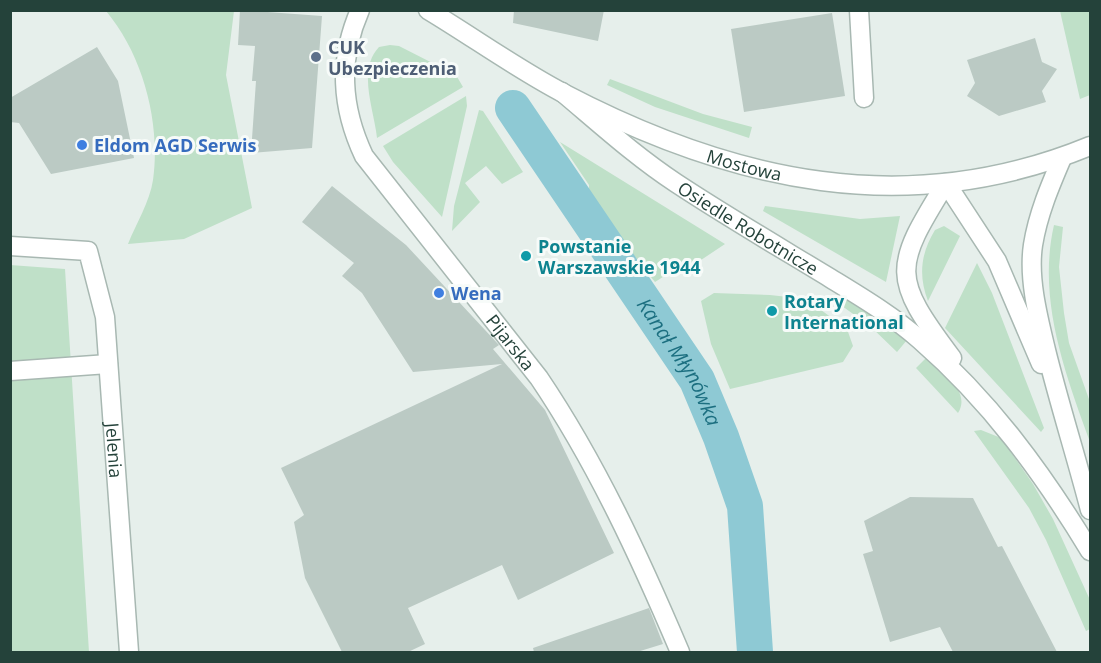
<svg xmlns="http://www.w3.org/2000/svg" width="1101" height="663" font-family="'Open Sans',sans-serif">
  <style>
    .green { fill: #bfe0c8 }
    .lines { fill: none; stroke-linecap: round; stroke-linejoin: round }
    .canal { stroke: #8ec9d4; stroke-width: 36 }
    .building { fill: #bbcac4 }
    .service-casing { stroke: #a8b8b2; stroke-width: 21 }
    .minor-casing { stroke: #a8b8b2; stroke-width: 21 }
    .tertiary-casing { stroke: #a8b8b2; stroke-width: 21 }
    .service { stroke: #fff; stroke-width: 18 }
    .minor { stroke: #fff; stroke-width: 18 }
    .tertiary { stroke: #fff; stroke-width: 18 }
    .service-dot { fill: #5c6f8a; stroke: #f7fbf9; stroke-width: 2 }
    .shop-dot { fill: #3f7fe0; stroke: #f7fbf9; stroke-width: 2 }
    .culture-dot { fill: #0f9aa8; stroke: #f7fbf9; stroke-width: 2 }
    .labels { text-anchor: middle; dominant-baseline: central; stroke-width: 6; stroke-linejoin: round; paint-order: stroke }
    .service-label { font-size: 18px; font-weight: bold; fill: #4e5e75; stroke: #f7fbf9; text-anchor: start }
    .shop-label { font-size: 18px; font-weight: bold; fill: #366cbe; stroke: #f7fbf9; text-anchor: start }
    .street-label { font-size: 18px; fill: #24423a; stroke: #f7fbf9 }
    .culture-label { font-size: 18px; font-weight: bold; fill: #0d838f; stroke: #f7fbf9; text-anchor: start }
    .water-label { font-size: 20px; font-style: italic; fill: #1c6f80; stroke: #f7fbf9 }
  </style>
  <rect width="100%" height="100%" fill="#e6efeb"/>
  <!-- green -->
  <path class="green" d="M 106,11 L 234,11 L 226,75 L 252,208 L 184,239 L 128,244 C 136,224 150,201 153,180 C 161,123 143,55 106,11 Z
    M 1060,11 L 1090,11 L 1090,95 L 1080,99 Z
    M 390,45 L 399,46 L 456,75 L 463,87 L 377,138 C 374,109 357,70 379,47 Z
    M 610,79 L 703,114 L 752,127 L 749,138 L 655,107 L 607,85 Z
    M 466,96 L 467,106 L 442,217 L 393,162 L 383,146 Z
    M 479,110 L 483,111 L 523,172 L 502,184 L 486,166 L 465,183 L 480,202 L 452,231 L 454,206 Z
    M 560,142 L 725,244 L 689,268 L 685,263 L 655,282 L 607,222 L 589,195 L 589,185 Z
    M 765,206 L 860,219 L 900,216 L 886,282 L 763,211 Z
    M 1054,225 L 1063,227 L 1059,267 L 1064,313 L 1069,343 L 1090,402 L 1090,442 C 1065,373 1037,299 1054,225 Z
    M 944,226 L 960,236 L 928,301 C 918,275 921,253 935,230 Z
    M 977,263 L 992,293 L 1044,428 L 1041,432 L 945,328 Z
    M 10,265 L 65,269 L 89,652 L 11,652 Z
    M 714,293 L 770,295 L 806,299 L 847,329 L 853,346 L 843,362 L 730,389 L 711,344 L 701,301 Z
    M 847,299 L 907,340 L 897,352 L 870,326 L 842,306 Z
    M 927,357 C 940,370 972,391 958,413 L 916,368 Z
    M 981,430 L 1001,438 L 1033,484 L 1053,519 L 1090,600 L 1090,629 L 1086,631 L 1046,540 L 1029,508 L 974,431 Z"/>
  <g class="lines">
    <!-- canal -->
    <path class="canal" id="s1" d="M 513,108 L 697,380 L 721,437 L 745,506 L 755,652"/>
  </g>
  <!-- building -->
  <path class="building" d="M 240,10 L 322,16 L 312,148 L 251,153 L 256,81 L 252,81 L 255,46 L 238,45 Z
    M 514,10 L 604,10 L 598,41 L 513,23 Z
    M 832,13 L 845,96 L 744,112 L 731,29 Z
    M 1035,38 L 1042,62 L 1057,69 L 1042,91 L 1046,102 L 999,116 L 967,96 L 975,83 L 967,60 Z
    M 97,47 L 118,81 L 134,158 L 51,174 L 19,123 L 10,122 L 10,98 Z
    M 332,186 L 406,245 L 499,345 L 493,349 L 545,410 L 614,553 L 518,600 L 502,565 L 408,608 L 425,644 L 408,652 L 342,652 L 305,578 L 294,522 L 304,515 L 281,468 L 502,364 L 413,372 L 362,293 L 342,276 L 354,263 L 302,222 Z
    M 910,497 L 973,498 L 998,547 L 1002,546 L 1057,652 L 953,652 L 940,627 L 890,642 L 863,554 L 873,551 L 864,521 Z
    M 649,608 L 663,644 L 637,652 L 534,652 L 533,648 Z"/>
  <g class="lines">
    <defs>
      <path id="service" d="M 859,10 L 864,98
        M 10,371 L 108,364"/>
      <g id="minor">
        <path id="s2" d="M 360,10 C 338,60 341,107 364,156 L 539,378 C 597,464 640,558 680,652"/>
        <path id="s3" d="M 10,246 L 88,251 L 105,317 L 129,652"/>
      </g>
      <g id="tertiary">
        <path id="s4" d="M 428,10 C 473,37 517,69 563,93 C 733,182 907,221 1090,146"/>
        <path id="s5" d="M 562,92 C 599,123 635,156 676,183 C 726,216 779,247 830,278 C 861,297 893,316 920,340 C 990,401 1042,472 1090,551"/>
        <path d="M 1062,158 C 1050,186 1038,214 1033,245 C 1028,278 1038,317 1046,350 C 1059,403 1076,456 1090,510"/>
        <path d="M 946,183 L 997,261 L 1041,364"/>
        <path d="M 946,183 C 893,268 891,277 952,358"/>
      </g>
    </defs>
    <!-- service casing -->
    <use href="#service" class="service-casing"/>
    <!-- minor casing -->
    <use href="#minor" class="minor-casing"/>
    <!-- tertiary casing -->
    <use href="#tertiary" class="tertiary-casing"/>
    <!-- service -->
    <use href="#service" class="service"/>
    <!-- minor -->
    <use href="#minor" class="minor"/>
    <!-- tertiary -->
    <use href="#tertiary" class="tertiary"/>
  </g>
  <!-- markers -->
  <circle class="service-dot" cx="316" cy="57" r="6"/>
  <g class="shop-dot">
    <circle cx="82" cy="145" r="6"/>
    <circle cx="439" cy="293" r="6"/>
  </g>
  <g class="culture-dot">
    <circle cx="526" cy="256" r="6"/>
    <circle cx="772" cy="311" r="6"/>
  </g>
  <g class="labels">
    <!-- service labels -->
    <g class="service-label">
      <text x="328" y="47">CUK<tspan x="328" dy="21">Ubezpieczenia</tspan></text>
    </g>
    <!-- shop labels -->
    <g class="shop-label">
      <text x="94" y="145">Eldom AGD Serwis</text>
      <text x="451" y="293">Wena</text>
    </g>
    <!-- street labels -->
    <g class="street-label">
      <text stroke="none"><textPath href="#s4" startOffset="354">Mostowa</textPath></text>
      <text stroke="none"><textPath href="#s5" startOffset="231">Osiedle Robotnicze</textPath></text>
      <text stroke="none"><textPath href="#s2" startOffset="388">Pijarska</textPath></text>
      <text stroke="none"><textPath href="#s3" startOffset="280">Jelenia</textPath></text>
    </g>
    <!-- culture labels -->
    <g class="culture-label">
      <text x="538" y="246">Powstanie<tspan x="538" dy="21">Warszawskie 1944</tspan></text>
      <text x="784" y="301">Rotary<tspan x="784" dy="21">International</tspan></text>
    </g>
    <!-- water labels -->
    <g class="water-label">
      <text stroke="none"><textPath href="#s1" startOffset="304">Kanał Młynówka</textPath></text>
    </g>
  </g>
  <!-- border -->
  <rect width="1101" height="663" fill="none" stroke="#24423a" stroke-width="24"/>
</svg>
